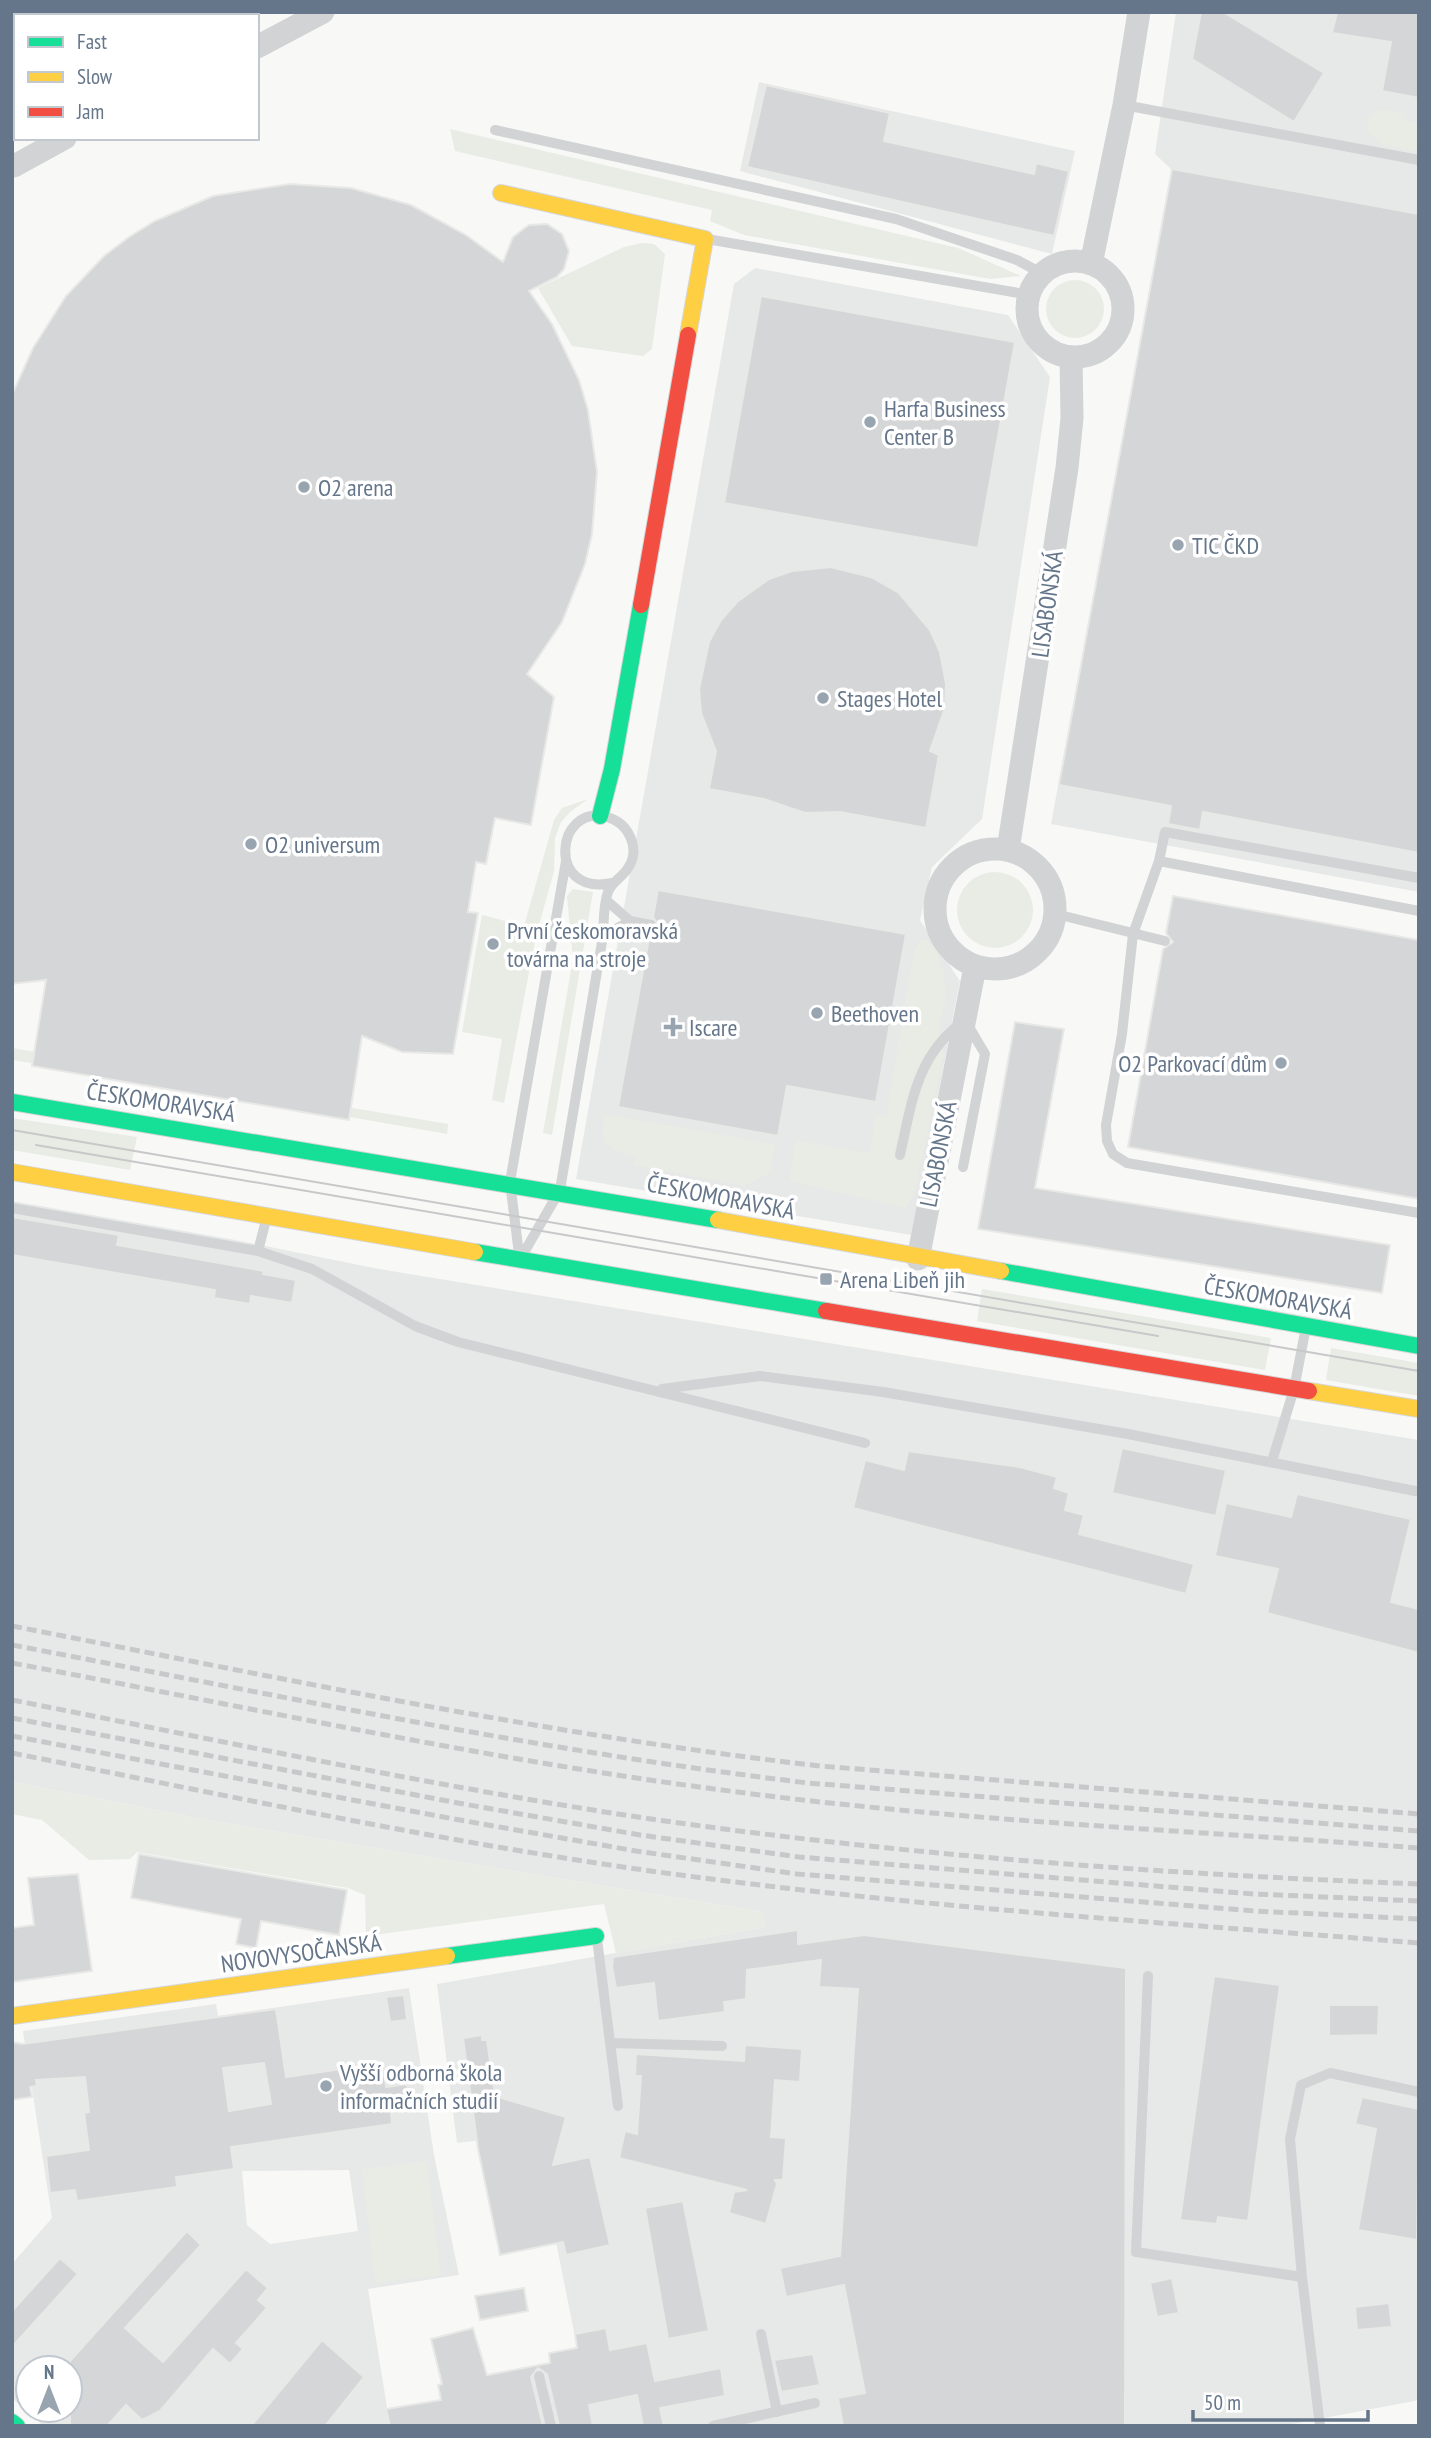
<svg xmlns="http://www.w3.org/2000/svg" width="1431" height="2438" font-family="'PT Sans Narrow',sans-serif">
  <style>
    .built { fill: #e7e8e8; fill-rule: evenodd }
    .green { fill: #e8ece5 }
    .building { fill: #d5d6d7; stroke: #e8e8e6; stroke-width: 2; fill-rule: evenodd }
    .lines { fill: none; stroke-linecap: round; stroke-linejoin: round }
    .fast-casing { stroke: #d4d6d8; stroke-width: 18 }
    .slow-casing { stroke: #d4d6d8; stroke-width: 18 }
    .jam-casing { stroke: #d4d6d8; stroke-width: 18 }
    .lane { stroke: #d2d3d4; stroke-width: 10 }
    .street { stroke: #d2d3d4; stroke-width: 23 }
    .fast { stroke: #16e098; stroke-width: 16 }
    .slow { stroke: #ffcf43; stroke-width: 16 }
    .jam { stroke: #f24e42; stroke-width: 16 }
    .tram { stroke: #c8c8ca; stroke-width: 2 }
    .rail { stroke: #c8c8ca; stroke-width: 5; stroke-dasharray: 10 5; stroke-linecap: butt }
    .poi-dot { fill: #98a4b0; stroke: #fff; stroke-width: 2.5 }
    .labels { text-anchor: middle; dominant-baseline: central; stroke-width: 7; stroke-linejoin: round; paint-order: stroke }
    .poi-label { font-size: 24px; fill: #65768a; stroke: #fff; text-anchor: start }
    .street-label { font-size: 24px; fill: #65768a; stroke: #fff }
  </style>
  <rect width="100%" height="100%" fill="#f8f8f7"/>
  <!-- built -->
  <path class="built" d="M 1176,12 L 1419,12 L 1419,892 L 1051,824 L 1172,170 L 1155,154 Z
    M 759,82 L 1075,151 L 1052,254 L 740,171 Z
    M 755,268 L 1008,315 L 1050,377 L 982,819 L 932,867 L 920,920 L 960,981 L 911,1235 L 576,1179 L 734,284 Z
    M 12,1201 L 230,1239 L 379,1269 L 1419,1440 L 1419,2400 L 1282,2426 L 489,2426 L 480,2377 L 550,2363 L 549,2353 L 577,2347 L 535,2137 L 519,2136 L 457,2143 L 437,1984 L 765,1927 L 763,1912 L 218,1822 L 12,1782 Z
    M 409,1988 L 434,2155 L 459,2275 L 368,2289 L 390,2426 L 43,2426 L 12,2398 L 12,2264 L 52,2218 L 23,2031 L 216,2004 L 218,2016 ZM 349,2170 L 358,2231 L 270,2244 L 247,2225 L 242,2171 ZM 28,2368 L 70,2368 L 70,2410 L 28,2410 Z"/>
  <!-- green -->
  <path class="green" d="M 12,79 L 16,86 L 18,138 L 12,142 Z
    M 1380,109 L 1404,114 L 1403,120 L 1419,123 L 1419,152 L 1382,145 L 1367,131 L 1368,117 Z
    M 450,129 L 958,248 L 1021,276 L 990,279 L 744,235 L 710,221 L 712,210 L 455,151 Z
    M 642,243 L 654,244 L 665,254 L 652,349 L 643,356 L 572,346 L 538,288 L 624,247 Z
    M1046 309a29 29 0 1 1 58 0a29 29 0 1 1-58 0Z
    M 588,799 L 570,812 L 561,822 L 555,838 L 554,871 L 536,936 L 504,1103 L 492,1100 L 502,1039 L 462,1032 L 482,915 L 524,926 L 554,820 L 562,808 Z
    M957 910a38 38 0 1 1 76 0a38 38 0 1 1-76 0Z
    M 573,889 L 593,892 L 552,1135 L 543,1133 L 573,959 L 567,896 Z
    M 920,940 L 927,940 L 936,949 L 944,973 L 946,1000 L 939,1027 L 944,1054 L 915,1191 L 906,1208 L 789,1181 L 795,1140 L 869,1153 L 876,1114 L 886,1116 L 913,954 Z
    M 12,1048 L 71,1058 L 69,1069 L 12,1060 Z
    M 323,1103 L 448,1124 L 447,1134 L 321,1112 Z
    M 604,1114 L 775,1144 L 771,1172 L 744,1186 L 633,1165 L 635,1157 C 605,1149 599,1145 604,1114 Z
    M 12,1118 L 137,1137 L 130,1170 L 12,1150 Z
    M 982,1289 L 1271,1338 L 1265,1370 L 977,1321 Z
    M 1331,1348 L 1419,1363 L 1419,1396 L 1326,1380 Z
    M 12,1782 L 218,1822 L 763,1912 L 766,1927 L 616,1953 L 604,1904 L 366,1936 L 365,1895 L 348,1888 L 137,1852 L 130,1859 L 89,1860 L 42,1820 L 12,1814 Z
    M 427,2161 L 441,2275 L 375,2283 L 362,2169 Z"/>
  <!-- building -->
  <path class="building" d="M 1201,12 L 1223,12 L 1324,73 L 1294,122 L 1192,59 Z
    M 1337,12 L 1419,12 L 1419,98 L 1382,91 L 1391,42 L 1332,33 Z
    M 766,85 L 890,113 L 884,141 L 1034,174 L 1036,163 L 1069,171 L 1054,236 L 747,167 Z
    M 1172,169 L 1419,214 L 1419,853 L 1203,812 L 1200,830 L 1168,824 L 1171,806 L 1059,785 Z
    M 290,184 L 351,188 L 411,205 L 466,235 L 503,262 L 513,237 L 529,225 L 547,224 L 562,234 L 569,251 L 564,269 L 557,277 L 529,291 L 552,324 L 579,380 L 588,410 L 597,472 L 592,534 L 585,564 L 562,622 L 527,674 L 554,697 L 531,825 L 495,818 L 486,864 L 476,862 L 468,912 L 478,913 L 453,1054 L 402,1052 L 362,1036 L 349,1120 L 32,1066 L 46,980 L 12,984 L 12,395 L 33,348 L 66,296 L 104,256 L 129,237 L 155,221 L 213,196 Z
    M 761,296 L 1015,342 L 978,548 L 724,503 Z
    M 831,567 L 871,577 L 899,593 L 930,630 L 940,652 L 946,684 L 945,708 L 930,751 L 939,755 L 926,828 L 840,812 L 805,813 L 764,799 L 709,789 L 716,751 L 701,713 L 699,689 L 709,642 L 721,620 L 737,602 L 769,579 L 792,571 Z
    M 658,890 L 906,934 L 876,1102 L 787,1086 L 778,1136 L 618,1107 L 650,933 L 659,926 L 653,917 Z
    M 1173,896 L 1419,940 L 1419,1199 L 1128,1147 L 1163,949 L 1173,942 L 1166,933 Z
    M 1015,1022 L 1064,1029 L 1035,1188 L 1390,1245 L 1382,1293 L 978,1229 Z
    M 12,1217 L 119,1235 L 117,1245 L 264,1271 L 263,1274 L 296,1280 L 292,1303 L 251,1296 L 250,1304 L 214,1298 L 215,1290 L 12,1255 Z
    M 1122,1448 L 1226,1470 L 1216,1516 L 1112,1493 Z
    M 908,1451 L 1020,1467 L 1057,1477 L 1054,1488 L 1069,1493 L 1065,1510 L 1084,1515 L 1079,1534 L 1194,1564 L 1186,1594 L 853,1508 L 865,1460 L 904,1470 Z
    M 1297,1494 L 1411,1519 L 1391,1602 L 1419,1609 L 1419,1653 L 1267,1613 L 1278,1569 L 1215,1556 L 1226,1503 L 1291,1517 Z
    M 139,1854 L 347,1890 L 339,1935 L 261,1921 L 256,1948 L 236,1944 L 241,1919 L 131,1898 Z
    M 78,1874 L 92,1971 L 12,1982 L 12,1928 L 34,1925 L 28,1878 Z
    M 798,1930 L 798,1944 L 864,1935 L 1126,1968 L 1125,2426 L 843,2426 L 838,2398 L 865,2393 L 844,2285 L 786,2297 L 780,2268 L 840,2256 L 858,1989 L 819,1987 L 821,1960 L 747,1970 L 746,1999 L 724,2002 L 725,2012 L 658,2021 L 654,1983 L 616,1988 L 612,1967 L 613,1957 Z
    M 1214,1976 L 1280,1985 L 1248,2221 L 1218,2217 L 1217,2224 L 1180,2220 Z
    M 404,1995 L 407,2020 L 390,2022 L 386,1997 Z
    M 1329,2005 L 1379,2005 L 1378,2035 L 1329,2036 Z
    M 276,2009 L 286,2077 L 383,2063 L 386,2087 L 407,2084 L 411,2110 L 391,2113 L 392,2124 L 231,2147 L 234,2169 L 176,2177 L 177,2187 L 77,2201 L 75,2190 L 50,2193 L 46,2156 L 89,2150 L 84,2113 L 89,2112 L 85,2077 L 36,2080 L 37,2086 L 30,2087 L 32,2097 L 12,2100 L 12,2042 L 22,2044 ZM 264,2063 L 271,2104 L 229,2111 L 223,2068 Z
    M 482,2035 L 482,2040 L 487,2040 L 495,2096 L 566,2117 L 553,2165 L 590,2157 L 610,2245 L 566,2255 L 563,2242 L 500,2255 L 478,2149 L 463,2038 Z
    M 745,2045 L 802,2049 L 800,2082 L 775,2080 L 771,2137 L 786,2138 L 783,2180 L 775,2180 L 777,2184 L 766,2224 L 729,2213 L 734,2192 L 747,2190 L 619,2158 L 625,2131 L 637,2134 L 641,2076 L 635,2076 L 636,2054 L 744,2061 Z
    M 1362,2097 L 1419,2109 L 1417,2240 L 1358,2230 L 1376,2129 L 1355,2124 Z
    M 683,2201 L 709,2331 L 668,2339 L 645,2208 Z
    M 187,2231 L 201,2245 L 125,2328 L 163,2362 L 246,2269 L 268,2288 L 258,2300 L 267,2308 L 236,2343 L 243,2349 L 230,2364 L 213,2349 L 160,2411 L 142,2420 L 126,2405 L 107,2426 L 70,2426 L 70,2361 Z
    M 60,2258 L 78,2274 L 12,2347 L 12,2311 Z
    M 1172,2278 L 1179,2313 L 1157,2317 L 1150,2283 Z
    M 524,2288 L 528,2311 L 480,2320 L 475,2296 Z
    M 1389,2303 L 1392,2327 L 1357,2330 L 1355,2307 Z
    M 473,2328 L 487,2375 L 550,2363 L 549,2353 L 577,2348 L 575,2334 L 606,2328 L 610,2350 L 647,2343 L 655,2381 L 721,2368 L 725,2396 L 660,2408 L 664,2426 L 643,2426 L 637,2395 L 589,2405 L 593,2426 L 559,2426 L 547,2374 L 538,2368 L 531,2377 L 543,2426 L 390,2426 L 386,2409 L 441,2400 L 438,2385 L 442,2384 L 431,2339 Z
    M 322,2340 L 364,2377 L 325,2426 L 251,2426 Z
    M 813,2354 L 820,2385 L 781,2392 L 774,2360 Z"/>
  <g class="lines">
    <defs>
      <path id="fast" d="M 600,816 L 612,769 L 641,605
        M 12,1102 L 718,1220
        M 475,1252 L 826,1311
        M 1001,1271 L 1419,1346
        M 447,1956 L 596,1936
        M 12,2422 L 17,2426"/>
      <path id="slow" d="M 501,193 L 705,239 L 688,335
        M 12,1172 L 475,1252
        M 718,1220 L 1001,1271
        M 1309,1391 L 1419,1409
        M 12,2016 L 447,1956"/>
      <path id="jam" d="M 641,605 L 688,335
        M 826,1311 L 1309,1391"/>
    </defs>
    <!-- fast casing -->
    <use href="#fast" class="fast-casing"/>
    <!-- slow casing -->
    <use href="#slow" class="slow-casing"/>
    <!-- jam casing -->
    <use href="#jam" class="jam-casing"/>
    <!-- lane -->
    <path class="lane" d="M 15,12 L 17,16
      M 174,12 L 176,16
      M 1124,105 L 1419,160
      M 495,130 L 896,219 L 1017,260 L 1043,274
      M 707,239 L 1030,295
      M 1159,861 L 1419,911
      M 1419,878 L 1165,832 L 1159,861 L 1133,934 L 1122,1034 L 1106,1125 L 1107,1141 L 1113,1154 L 1127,1163 L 1419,1213
      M 606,900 L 630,921 L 651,925
      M 1056,914 L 1165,941
      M 603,936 L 630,921
      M 900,1155 C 912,1101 917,1054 965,1020 L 985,1054 L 963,1167
      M 12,1208 L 258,1251 L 312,1269 L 415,1326 L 458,1342 L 865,1443
      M 258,1251 L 266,1220
      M 519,1254 L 510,1182 L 566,861
      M 522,1256 L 560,1190 L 603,936 C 604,922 603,905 608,892 C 612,881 622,878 628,868 C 641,849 629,823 607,817 C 555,803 546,897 612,883
      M 662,1389 L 760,1376 L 883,1392 L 1128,1434 L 1415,1491
      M 1272,1461 L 1294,1389 L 1305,1332
      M 597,1939 L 618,2106
      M 1148,1976 L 1136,2252 L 1302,2277
      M 611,2043 L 722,2046
      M 761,2334 L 777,2412
      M 539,2376 L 551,2426
      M 713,2426 L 815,2403
      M 1320,2426 L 1302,2277 L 1290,2139 L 1301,2085 L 1330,2073 L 1419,2092"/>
    <!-- street -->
    <path class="street" d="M 257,47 L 323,12
      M 14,166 L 65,138
      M1027 309a48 48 0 1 1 96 0a48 48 0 1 1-96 0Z
      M 1091,264 L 1124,105 L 1139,12
      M935 909a60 60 0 1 1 120 0a60 60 0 1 1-120 0Z
      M 1008,850 L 1067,468 L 1072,418 L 1071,357
      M 918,1259 L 975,967"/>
    <!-- fast -->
    <use href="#fast" class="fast"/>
    <!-- slow -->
    <use href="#slow" class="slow"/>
    <!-- jam -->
    <use href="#jam" class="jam"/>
    <!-- tram -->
    <path class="tram" d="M 12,1130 L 1419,1371
      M 36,1145 L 1158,1336"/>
    <!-- rail -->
    <path class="rail" d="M 12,1626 C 281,1678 548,1735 820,1766 L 1419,1814
      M 12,1645 C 277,1695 540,1751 808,1783 L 1419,1831
      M 12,1663 C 248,1707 484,1759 722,1790 C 952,1821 1187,1830 1419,1848
      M 12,1700 C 222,1741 432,1786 644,1818 C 900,1855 1160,1874 1419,1884
      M 12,1718 L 458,1803 L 640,1835 L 799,1857 L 1254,1894 L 1419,1901
      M 12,1736 L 454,1819 L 636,1851 L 797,1874 L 1255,1911 L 1419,1919
      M 12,1753 C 220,1794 428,1839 637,1869 C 896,1906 1158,1922 1419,1943"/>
  </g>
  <!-- markers -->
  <g class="poi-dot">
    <circle cx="870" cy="422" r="7"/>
    <circle cx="304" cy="487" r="7"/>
    <circle cx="1178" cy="545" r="7"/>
    <circle cx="823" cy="698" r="7"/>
    <circle cx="251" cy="844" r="7"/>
    <circle cx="493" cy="944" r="7"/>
    <circle cx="817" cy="1013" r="7"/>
    <path d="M669.5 1016.5h7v7h7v7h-7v7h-7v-7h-7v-7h7z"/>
    <circle cx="1281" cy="1063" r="7"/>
    <rect x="819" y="1272" width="14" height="14" rx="3.5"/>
    <circle cx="326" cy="2086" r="7"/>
  </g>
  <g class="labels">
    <!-- poi labels -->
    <g class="poi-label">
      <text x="884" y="408">Harfa Business<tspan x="884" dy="28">Center B</tspan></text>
      <text x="318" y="487">O2 arena</text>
      <text x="1192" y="545">TIC ČKD</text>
      <text x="837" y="698">Stages Hotel</text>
      <text x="265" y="844">O2 universum</text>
      <text x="507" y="930">První českomoravská<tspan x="507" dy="28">továrna na stroje</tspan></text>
      <text x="831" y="1013">Beethoven</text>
      <text x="689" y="1027">Iscare</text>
      <text x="1267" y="1063" text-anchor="end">O2 Parkovací dům</text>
      <text x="840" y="1279">Arena Libeň jih</text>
      <text x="340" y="2072">Vyšší odborná škola<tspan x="340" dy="28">informačních studií</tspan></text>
    </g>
    <!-- street labels -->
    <g class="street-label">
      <text transform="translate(1047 604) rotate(-82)">LISABONSKÁ</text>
      <text transform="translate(161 1102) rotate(9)">ČESKOMORAVSKÁ</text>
      <text transform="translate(938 1154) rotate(-79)">LISABONSKÁ</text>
      <text transform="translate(721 1197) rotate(11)">ČESKOMORAVSKÁ</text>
      <text transform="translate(1278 1298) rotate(10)">ČESKOMORAVSKÁ</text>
      <text transform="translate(301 1953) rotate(-8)">NOVOVYSOČANSKÁ</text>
    </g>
  </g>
  <!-- border -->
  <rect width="1431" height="2438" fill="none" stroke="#65768a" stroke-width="28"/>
  <!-- legend -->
  <rect x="14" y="14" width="245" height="126" fill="#ffffff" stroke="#c1c8d0" stroke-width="2"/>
  <rect x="28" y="37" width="35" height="10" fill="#16e098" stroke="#c1c8d0" stroke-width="2"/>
  <text x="77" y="49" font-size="21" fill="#65768a">Fast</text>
  <rect x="28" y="72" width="35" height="10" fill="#ffcf43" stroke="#c1c8d0" stroke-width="2"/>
  <text x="77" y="84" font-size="21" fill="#65768a">Slow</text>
  <rect x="28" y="107" width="35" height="10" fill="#f24e42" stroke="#c1c8d0" stroke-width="2"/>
  <text x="77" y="119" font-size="21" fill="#65768a">Jam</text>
  <!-- north arrow -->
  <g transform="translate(49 2389)"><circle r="33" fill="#ffffff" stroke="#c1c8d0" stroke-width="2"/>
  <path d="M0-5L12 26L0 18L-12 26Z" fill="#98a4b0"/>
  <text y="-10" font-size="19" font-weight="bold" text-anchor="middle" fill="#65768a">N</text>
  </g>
  <!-- scale -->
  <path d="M1193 2410v10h175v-10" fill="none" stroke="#65768a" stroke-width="3.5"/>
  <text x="1204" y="2410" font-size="21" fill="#65768a" stroke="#ffffff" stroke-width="5" paint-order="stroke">50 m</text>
</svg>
